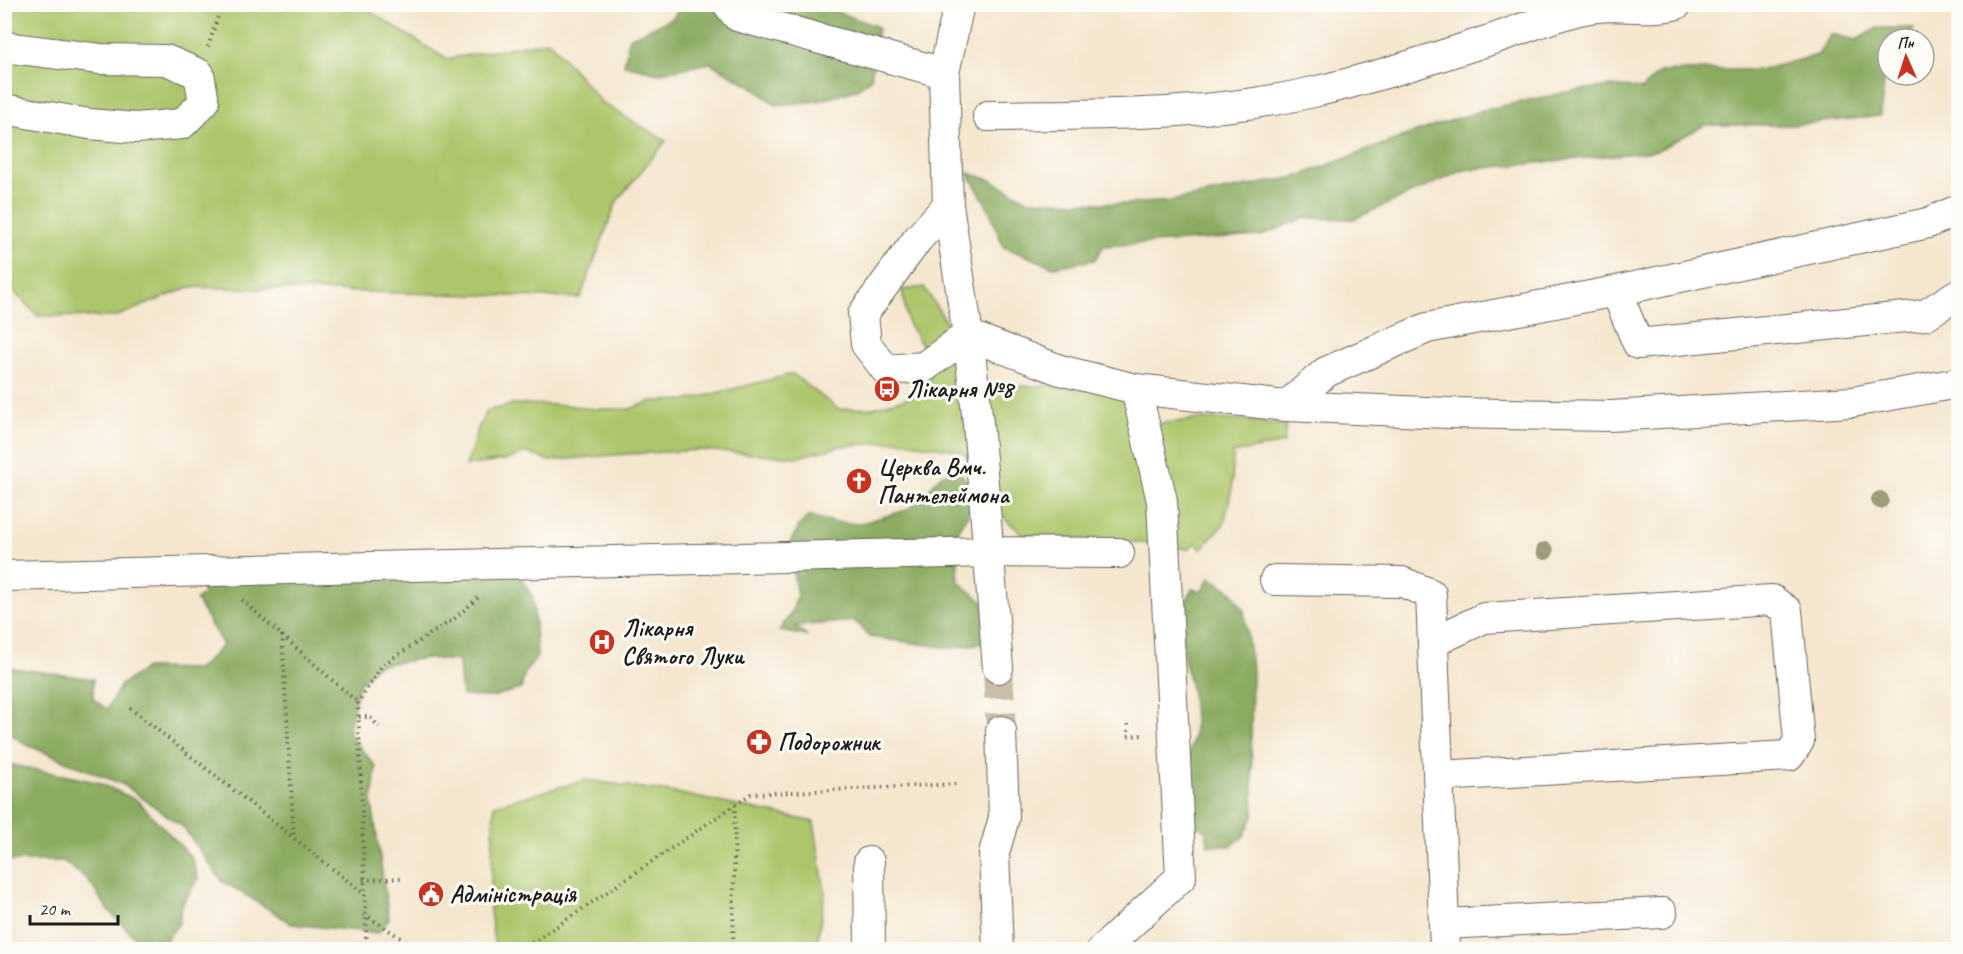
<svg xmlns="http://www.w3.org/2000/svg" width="1963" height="954" font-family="Caveat,sans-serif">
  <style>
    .green { fill: #adc66c; stroke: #647144; stroke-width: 1.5 }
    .forest { fill: #8aab60; stroke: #53643e; stroke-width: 1.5 }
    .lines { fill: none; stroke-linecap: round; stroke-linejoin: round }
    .minor-tunnel { stroke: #cabeaa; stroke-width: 30; stroke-dasharray: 30 15; stroke-linecap: butt }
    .minor-casing { stroke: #68635a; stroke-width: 32 }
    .path { stroke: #68635a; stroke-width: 4; stroke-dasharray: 1.5 4.5; stroke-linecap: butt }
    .minor { stroke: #fff; stroke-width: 30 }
    .tree { fill: #9e9c7e }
    .labels { text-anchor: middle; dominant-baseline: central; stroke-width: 6; stroke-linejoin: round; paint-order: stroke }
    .poi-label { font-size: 24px; font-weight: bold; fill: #1c1c1c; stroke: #fdfcf7; text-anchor: start }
  </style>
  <rect width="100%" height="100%" fill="#fdfcf7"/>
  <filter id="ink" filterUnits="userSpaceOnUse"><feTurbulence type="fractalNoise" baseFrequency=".0167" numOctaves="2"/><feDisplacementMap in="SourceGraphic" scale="12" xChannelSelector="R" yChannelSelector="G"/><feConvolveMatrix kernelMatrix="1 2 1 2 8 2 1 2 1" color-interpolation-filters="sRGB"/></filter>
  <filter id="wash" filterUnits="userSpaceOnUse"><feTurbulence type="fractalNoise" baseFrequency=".008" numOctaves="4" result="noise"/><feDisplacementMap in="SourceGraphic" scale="24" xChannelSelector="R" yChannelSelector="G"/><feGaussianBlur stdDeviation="1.35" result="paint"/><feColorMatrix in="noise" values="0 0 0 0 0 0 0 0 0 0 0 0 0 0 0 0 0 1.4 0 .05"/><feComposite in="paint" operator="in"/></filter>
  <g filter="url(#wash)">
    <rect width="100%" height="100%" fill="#f5e6ce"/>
    <!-- green -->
    <path class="green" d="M 4,5 L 360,5 L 446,59 L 549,41 L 602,103 L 666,141 L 617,201 L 580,298 L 190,287 L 115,317 L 38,316 L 5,283 Z
      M 924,287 L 963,348 L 971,387 L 1102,385 L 1129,395 L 1142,426 L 1199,419 L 1246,420 L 1286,425 L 1284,443 L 1233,453 L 1232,488 L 1224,524 L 1201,549 L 1196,543 L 1188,549 L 1133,542 L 1023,535 L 979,495 L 974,463 L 961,451 L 899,441 L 842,446 L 797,457 L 700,450 L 612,455 L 550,461 L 525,452 L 511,459 L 466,466 L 478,429 L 487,411 L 514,404 L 566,405 L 592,409 L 630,409 L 652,401 L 688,400 L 793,374 L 838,409 L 872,408 L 911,397 L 927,385 L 934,363 L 908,323 L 902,290 Z
      M 586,780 L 676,793 L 814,822 L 825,893 L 816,949 L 495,949 L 490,912 L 494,805 Z"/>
    <!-- forest -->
    <path class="forest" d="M 680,5 L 819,5 L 878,27 L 871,78 L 856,90 L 818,101 L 776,105 L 751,86 L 710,63 L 659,73 L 624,65 L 629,38 L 673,18 Z
      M 1877,28 L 1914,28 L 1908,39 L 1888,39 L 1888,71 L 1885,75 L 1880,116 L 1792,125 L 1705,125 L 1656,151 L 1464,170 L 1354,219 L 1304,218 L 1260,236 L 1104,246 L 1094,260 L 1054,267 L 1003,247 L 989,209 L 968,173 L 991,180 L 1027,200 L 1126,204 L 1170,201 L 1296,177 L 1416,132 L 1483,110 L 1572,91 L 1611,86 L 1642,89 L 1660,72 L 1707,70 L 1760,70 L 1818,55 L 1831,34 L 1856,40 Z
      M 960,472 L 970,485 L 972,509 L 960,526 L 956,539 L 959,582 L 983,602 L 991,642 L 951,648 L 869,637 L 855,621 L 795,626 L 808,636 L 779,631 L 792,612 L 797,596 L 789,545 L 799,526 L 809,516 L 834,522 L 858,524 L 907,510 L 921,499 L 942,474 Z
      M 188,566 L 517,571 L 533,598 L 537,657 L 525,672 L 521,689 L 492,697 L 462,696 L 459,661 L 427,658 L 378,665 L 359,684 L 348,732 L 376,767 L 372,803 L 389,919 L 378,933 L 291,924 L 277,914 L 222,881 L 183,827 L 124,785 L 27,745 L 5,730 L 5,667 L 93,679 L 93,699 L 107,709 L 121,685 L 146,668 L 199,669 L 223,645 L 196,600 L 204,594 Z
      M 1210,577 L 1231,591 L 1244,611 L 1252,669 L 1251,746 L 1254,814 L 1244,836 L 1231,846 L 1208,845 L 1206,832 L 1189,819 L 1189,754 L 1194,735 L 1194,718 L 1192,693 L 1184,657 L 1181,613 L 1192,589 L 1202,591 Z
      M 4,748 L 8,764 L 97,782 L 137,800 L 192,858 L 198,879 L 182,904 L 179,923 L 164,943 L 151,949 L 146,949 L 110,912 L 87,879 L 63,861 L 5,861 Z"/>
  </g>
  <g filter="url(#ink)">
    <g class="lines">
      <!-- minor-tunnel -->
      <path class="minor-tunnel" d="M 998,668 L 1001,731"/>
      <defs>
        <path id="minor" d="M 728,4 L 737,16 L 944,73
          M 959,4 L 944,73 L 948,205 L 968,335 L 978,423 L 998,668
          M 4,47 L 100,59 L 166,60 L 199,74 L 204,102 L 182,124 L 136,128 L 89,124 L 4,109
          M 988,116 C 1096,114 1203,117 1309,93 C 1372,79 1434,58 1496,38 C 1528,27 1562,12 1596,7 C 1623,4 1650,11 1677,4
          M 948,205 L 917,240 L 863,314 L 866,344 L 886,370 L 924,367 L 968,335
          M 1616,291 L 1638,344 L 1925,315 L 1958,294
          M 968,335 L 1060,370 L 1136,389 L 1286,406 L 1448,413 L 1610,416 L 1852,402 L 1958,383
          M 1286,406 L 1326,372 L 1427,328 L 1616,291 L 1928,223 L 1958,210
          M 4,576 L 988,552 L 1119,553
          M 1275,580 L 1402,582 L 1431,594 L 1445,950
          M 1433,642 L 1484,618 L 1772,600 L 1787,611 L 1799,741 L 1789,756 L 1439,776
          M 869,862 L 870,950
          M 1445,924 L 1662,913
          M 998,950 L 994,853 L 1004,818 L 1001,731
          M 1102,950 L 1181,877 L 1162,501 L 1136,389"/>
      </defs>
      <!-- minor casing -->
      <use href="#minor" class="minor-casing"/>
      <!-- path -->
      <path class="path" d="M 208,47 L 222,4
        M 242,600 L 358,703
        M 282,635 L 294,838
        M 130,708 L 363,893
        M 359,717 L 370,717 L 379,727
        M 1128,724 L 1128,736 L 1143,735
        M 363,880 L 402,878
        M 364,914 L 419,950
        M 367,950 L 358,703 L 382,665 L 454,619 L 481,595
        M 522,950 L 751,794 L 957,784
        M 726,950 L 733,949 L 735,805"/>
      <!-- minor -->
      <use href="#minor" class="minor"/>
    </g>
    <!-- trees -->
    <g class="tree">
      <circle cx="1880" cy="500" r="9"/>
      <circle cx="1545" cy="551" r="9"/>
    </g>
  </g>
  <!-- icons -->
  <defs>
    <symbol id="bus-disc" viewBox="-11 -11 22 22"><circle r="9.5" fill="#c8321e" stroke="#fdfcf7"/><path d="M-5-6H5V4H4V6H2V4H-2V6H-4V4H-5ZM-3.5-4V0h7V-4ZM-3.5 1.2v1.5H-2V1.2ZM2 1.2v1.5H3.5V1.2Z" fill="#fff"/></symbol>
    <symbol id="church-disc" viewBox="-11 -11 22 22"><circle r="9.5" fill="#c8321e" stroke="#fdfcf7"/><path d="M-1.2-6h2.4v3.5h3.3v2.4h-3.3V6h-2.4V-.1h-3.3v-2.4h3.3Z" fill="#fff"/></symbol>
    <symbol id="hospital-disc" viewBox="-11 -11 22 22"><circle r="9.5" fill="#c8321e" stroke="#fdfcf7"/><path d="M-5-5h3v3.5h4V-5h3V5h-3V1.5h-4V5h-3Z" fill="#fff"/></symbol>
    <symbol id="pharmacy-disc" viewBox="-11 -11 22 22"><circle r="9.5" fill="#c8321e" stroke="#fdfcf7"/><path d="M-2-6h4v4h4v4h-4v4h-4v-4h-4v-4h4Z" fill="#fff"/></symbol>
    <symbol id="civic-disc" viewBox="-11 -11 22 22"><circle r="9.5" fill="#c8321e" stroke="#fdfcf7"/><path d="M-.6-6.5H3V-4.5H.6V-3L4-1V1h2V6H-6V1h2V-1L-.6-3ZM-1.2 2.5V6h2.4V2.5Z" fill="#fff"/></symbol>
  </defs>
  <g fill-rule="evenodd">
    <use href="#bus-disc" x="872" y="374" width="30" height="30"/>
    <use href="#church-disc" x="844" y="466" width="30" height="30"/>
    <use href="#hospital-disc" x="587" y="627" width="30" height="30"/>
    <use href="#pharmacy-disc" x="744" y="727" width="30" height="30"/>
    <use href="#civic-disc" x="416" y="879" width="30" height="30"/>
  </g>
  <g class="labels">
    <!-- poi labels -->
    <g class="poi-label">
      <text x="906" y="389">Лікарня №8</text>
      <text x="878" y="467">Церква Вмч.<tspan x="878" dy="28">Пантелеймона</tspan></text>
      <text x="622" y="628">Лікарня<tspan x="622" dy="28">Святого Луки</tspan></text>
      <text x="778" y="742">Подорожник</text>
      <text x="450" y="894">Адміністрація</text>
    </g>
  </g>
  <!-- margin -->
  <rect width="1963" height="954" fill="none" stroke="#fdfcf7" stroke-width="24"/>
  <!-- north arrow -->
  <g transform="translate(1906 57) rotate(357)"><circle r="28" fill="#fdfcf7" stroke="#a3a29f" stroke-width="1.5"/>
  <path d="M0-4.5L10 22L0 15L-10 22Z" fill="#c8321e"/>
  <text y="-9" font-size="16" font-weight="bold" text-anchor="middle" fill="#1c1c1c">Пн</text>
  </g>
  <!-- scale -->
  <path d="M30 915v9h88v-9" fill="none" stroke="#1c1c1c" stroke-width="3"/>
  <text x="39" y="915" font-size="18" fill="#1c1c1c" stroke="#fdfcf7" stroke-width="4.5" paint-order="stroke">20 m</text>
</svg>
